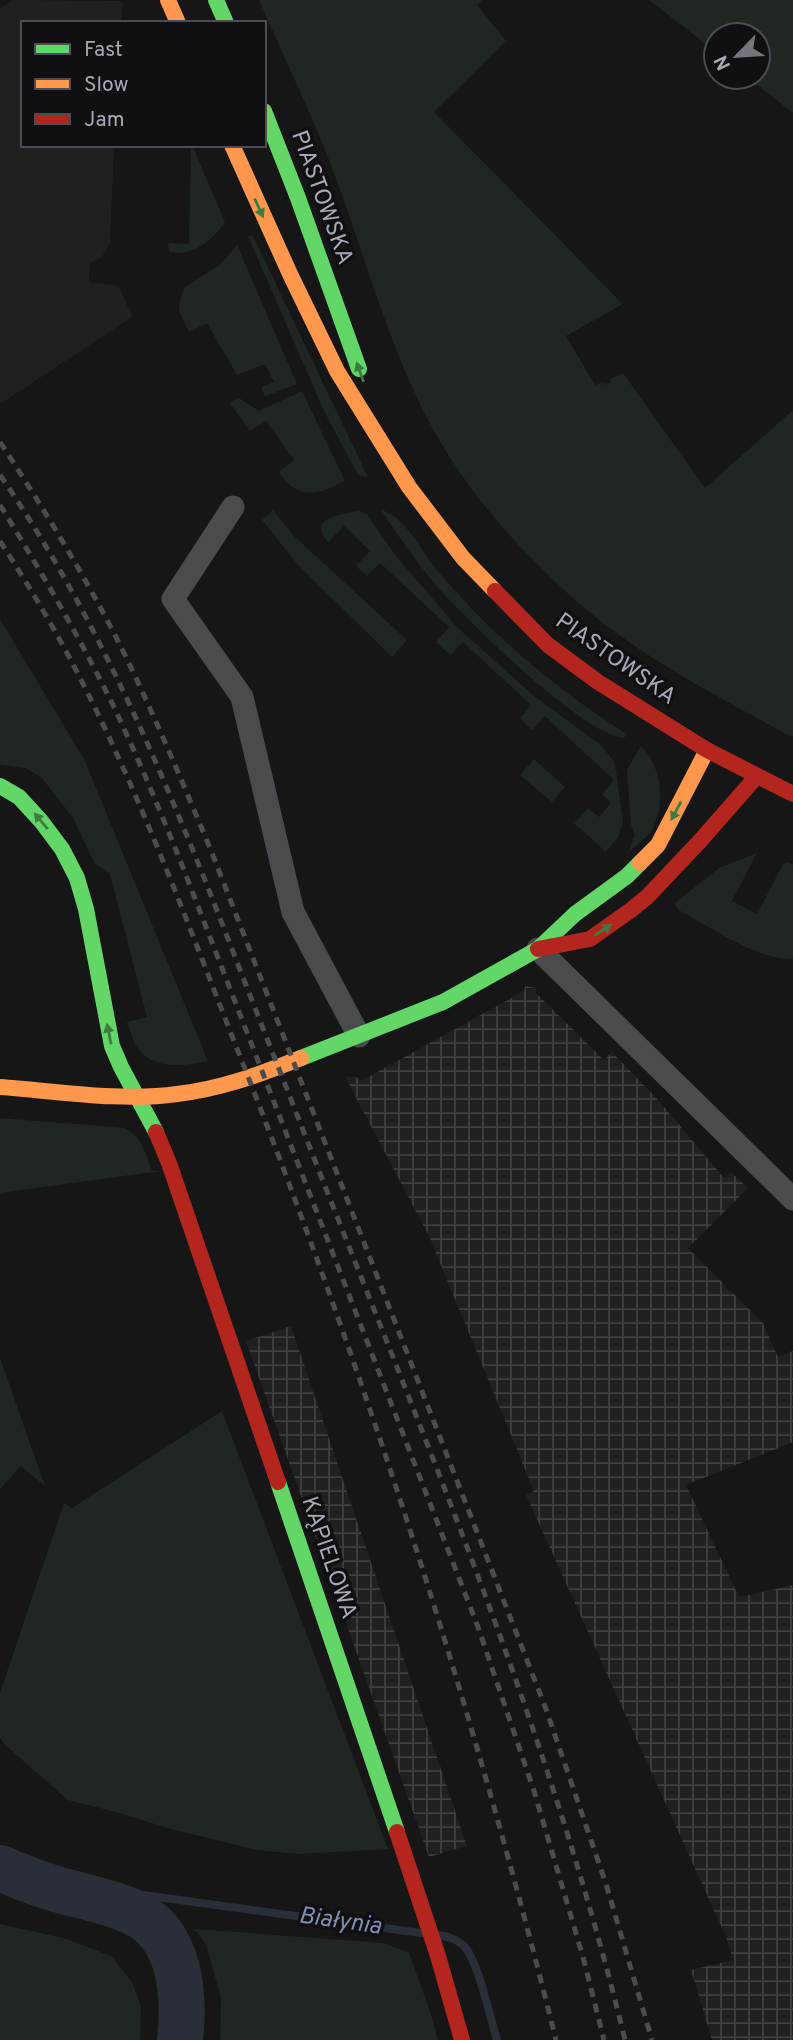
<svg xmlns="http://www.w3.org/2000/svg" width="793" height="2040" font-family="Overpass,sans-serif">
  <style>
    .built { fill: #202021 }
    .industrial { fill: url(#industrial-grid) }
    .green { fill: #202621 }
    .lines { fill: none; stroke-linecap: round; stroke-linejoin: round }
    .stream { stroke: #2a2f37; stroke-width: 8 }
    .river { stroke: #2a2f37; stroke-width: 46 }
    .street { stroke: #4a4b4e; stroke-width: 23 }
    .fast { stroke: #63d668; stroke-width: 16 }
    .slow { stroke: #ff974d; stroke-width: 16 }
    .jam { stroke: #b3261e; stroke-width: 16 }
    .rail { stroke: #4b4c4f; stroke-width: 5; stroke-dasharray: 9 7; stroke-linecap: butt }
    .oneway { fill: #3e7d41 }
    .labels { text-anchor: middle; dominant-baseline: central; stroke-width: 7; stroke-linejoin: round; paint-order: stroke }
    .street-label { font-size: 23px; fill: #a7a9b6; stroke: #101012 }
    .water-label { font-size: 24px; font-style: italic; fill: #8090b0; stroke: #101012 }
  </style>
  <defs>
    <pattern id="industrial-grid" width="8" height="8" patternUnits="userSpaceOnUse" patternTransform="scale(1.75)"><rect width="8" height="8" fill="#202021"/><path d="M0 4h8M4 0v8" fill="none" stroke="#3e3e3f"/></pattern>
  </defs>
  <rect width="100%" height="100%" fill="#161616"/>
  <!-- built -->
  <path class="built" d="M 13,0 L 123,1 L 121,23 L 23,23 L 23,145 L 114,145 L 110,243 L 102,257 L 90,263 L 89,282 L 119,286 L 132,317 L 0,404 L 0,9 Z"/>
  <!-- industrial -->
  <path class="industrial" d="M 525,986 L 536,988 L 536,993 L 604,1060 L 612,1052 L 660,1102 L 724,1178 L 731,1172 L 748,1188 L 688,1248 L 763,1323 L 778,1357 L 793,1351 L 793,1442 L 686,1485 L 739,1597 L 793,1585 L 793,2040 L 712,2040 L 691,1970 L 733,1960 L 726,1937 L 526,1495 L 534,1491 L 429,1236 L 345,1077 L 356,1077 L 361,1081 L 524,991 Z
    M 291,1326 L 467,1846 L 429,1857 L 246,1341 Z"/>
  <!-- green -->
  <path class="green" d="M 259,0 L 482,0 L 477,5 L 506,41 L 434,112 L 623,304 L 566,336 L 595,385 L 603,383 L 605,385 L 611,382 L 610,379 L 623,373 L 705,488 L 793,410 L 793,736 L 790,736 C 721,698 648,661 588,611 C 529,561 471,498 434,431 C 387,346 364,250 329,160 C 308,106 282,53 259,0 Z
    M 649,0 L 793,0 L 793,113 L 747,77 L 758,77 L 758,35 L 716,35 L 716,52 Z
    M 192,145 L 225,222 C 215,238 190,260 169,251 L 168,243 L 189,244 L 191,147 L 174,145 Z
    M 248,236 L 253,236 L 368,477 L 358,475 L 323,409 Z
    M 237,245 L 297,384 L 265,396 L 261,387 L 274,382 L 265,364 L 237,375 L 207,323 L 189,332 L 179,311 L 180,299 L 185,287 L 221,264 Z
    M 302,391 L 345,481 C 318,495 298,501 279,472 L 294,460 L 266,421 L 250,431 L 230,403 L 239,398 L 259,411 Z
    M 273,510 L 293,535 L 407,640 L 392,657 L 298,565 L 262,520 Z
    M 381,510 C 406,517 420,549 435,568 C 490,633 555,689 627,734 L 624,738 C 584,736 464,618 435,584 C 415,561 398,535 381,510 Z
    M 358,511 L 367,514 L 395,555 L 457,627 L 534,696 L 602,746 L 615,763 L 623,822 L 618,837 L 606,852 L 574,823 L 588,808 L 599,817 L 611,803 L 602,794 L 614,780 L 545,716 L 532,730 L 520,718 L 531,705 L 463,642 L 450,655 L 436,642 L 449,627 L 380,563 L 367,576 L 356,566 L 370,551 L 344,526 L 328,542 C 307,517 340,515 358,511 Z
    M 0,619 L 85,761 L 208,1061 C 184,1066 155,1070 138,1049 C 133,1042 130,1030 127,1022 L 147,1017 L 110,874 L 95,864 L 73,818 L 41,777 L 25,768 L 0,765 Z
    M 641,746 C 662,766 666,805 652,830 C 646,839 635,846 628,853 L 635,835 L 631,825 L 627,770 Z
    M 534,759 L 565,787 L 552,802 L 520,775 Z
    M 757,853 L 732,901 L 757,914 L 783,864 L 788,862 L 793,865 L 793,959 C 760,961 710,927 680,911 L 675,905 L 676,902 L 719,868 Z
    M 0,1118 L 124,1128 C 142,1135 146,1155 152,1171 L 160,1171 L 0,1193 Z
    M 0,1358 L 45,1486 L 21,1466 L 0,1489 Z
    M 222,1411 L 388,1849 L 299,1854 L 257,1850 L 171,1829 L 116,1812 L 68,1800 L 4,1744 L 0,1738 L 0,1693 L 64,1503 L 72,1508 Z
    M 0,1924 L 67,1939 L 111,1956 L 132,1982 L 141,2006 L 140,2040 L 0,2040 Z
    M 194,1929 L 384,1943 L 409,1953 L 430,2011 L 438,2040 L 220,2040 L 221,1998 L 206,1944 Z"/>
  <g class="lines">
    <!-- stream -->
    <path class="stream" d="M 115,1905 L 143,1895 L 421,1933
      M 437,1935 C 447,1936 455,1938 463,1945 C 478,1959 490,2018 497,2040"/>
    <!-- river -->
    <path class="river" d="M 0,1868 C 17,1875 33,1882 50,1887 C 78,1896 107,1900 133,1912 C 181,1933 185,1995 180,2040"/>
    <!-- street -->
    <path class="street" d="M 233,507 L 173,599 L 242,697 L 293,912 L 359,1036
      M 538,949 L 793,1199"/>
    <!-- fast -->
    <path class="fast" d="M 216,0 L 226,23
      M 264,111 L 298,198 L 359,369
      M 0,786 L 19,797 L 41,821 L 62,849 L 77,878 L 86,909 L 112,1046 L 121,1067 L 156,1132
      M 301,1058 L 443,1002 L 538,949 L 575,914 L 627,876 L 640,863
      M 278,1482 L 397,1832"/>
    <!-- slow -->
    <path class="slow" d="M 168,0 L 178,23
      M 232,145 L 290,274 L 337,371 L 409,487 L 463,558 L 495,591
      M 640,863 L 658,845 L 707,750
      M 0,1087 C 56,1091 122,1102 177,1094 C 221,1089 261,1074 301,1058"/>
    <!-- jam -->
    <path class="jam" d="M 495,591 L 548,645 L 598,682 L 707,750 L 793,794
      M 538,949 L 590,939 L 631,910 L 647,897 L 700,841 L 757,776
      M 156,1132 L 169,1163 L 278,1482
      M 397,1832 L 438,1956 L 462,2040"/>
    <!-- rail -->
    <path class="rail" d="M 0,442 C 42,506 82,571 117,639 C 152,709 182,781 212,853 L 546,1709 L 606,1884 L 652,2040
      M 0,475 C 103,624 172,794 237,962 C 265,1034 293,1104 321,1176 C 433,1460 553,1743 625,2040
      M 0,505 C 39,568 76,631 109,697 C 135,750 158,806 180,860 L 478,1627 L 534,1791 L 583,1957 L 604,2040
      M 0,541 C 29,586 57,632 81,680 C 140,795 185,916 232,1036 C 362,1363 471,1699 556,2040"/>
  </g>
  <!-- one-way arrows -->
  <defs><path id="oneway-solid" d="M-6-.8H1V-3.2L6.5 0L1 3.2V.8H-6Z" transform="scale(1.75)"/></defs>
  <g class="oneway">
    <use href="#oneway-solid" transform="translate(259 208) rotate(65)"/>
    <use href="#oneway-solid" transform="translate(360 372) rotate(-110)"/>
    <use href="#oneway-solid" transform="translate(676 811) rotate(118)"/>
    <use href="#oneway-solid" transform="translate(41 821) rotate(-130)"/>
    <use href="#oneway-solid" transform="translate(603 930) rotate(-34)"/>
    <use href="#oneway-solid" transform="translate(109 1034) rotate(-102)"/>
  </g>
  <g class="labels">
    <!-- street labels -->
    <g class="street-label">
      <text transform="translate(321 198) rotate(70)">PIASTOWSKA</text>
      <text transform="translate(615 660) rotate(35)">PIASTOWSKA</text>
      <text transform="translate(328 1558) rotate(71)">KĄPIELOWA</text>
    </g>
    <!-- water labels -->
    <g class="water-label">
      <text transform="translate(340 1922) rotate(8)">Białynia</text>
    </g>
  </g>
  <!-- legend -->
  <rect x="21" y="21" width="245" height="126" fill="#101012" stroke="#4c4d54" stroke-width="2"/>
  <rect x="35" y="44" width="35" height="10" fill="#63d668" stroke="#4c4d54" stroke-width="2"/>
  <text x="84" y="56" font-size="21" fill="#a7a9b6">Fast</text>
  <rect x="35" y="79" width="35" height="10" fill="#ff974d" stroke="#4c4d54" stroke-width="2"/>
  <text x="84" y="91" font-size="21" fill="#a7a9b6">Slow</text>
  <rect x="35" y="114" width="35" height="10" fill="#b3261e" stroke="#4c4d54" stroke-width="2"/>
  <text x="84" y="126" font-size="21" fill="#a7a9b6">Jam</text>
  <!-- north arrow -->
  <g transform="translate(737 56) rotate(245)"><circle r="33" fill="#101012" stroke="#4c4d54" stroke-width="2"/>
  <path d="M0-5L12 26L0 18L-12 26Z" fill="#74767e"/>
  <text y="-10" font-size="19" font-weight="bold" text-anchor="middle" fill="#a7a9b6">N</text>
  </g>
</svg>
